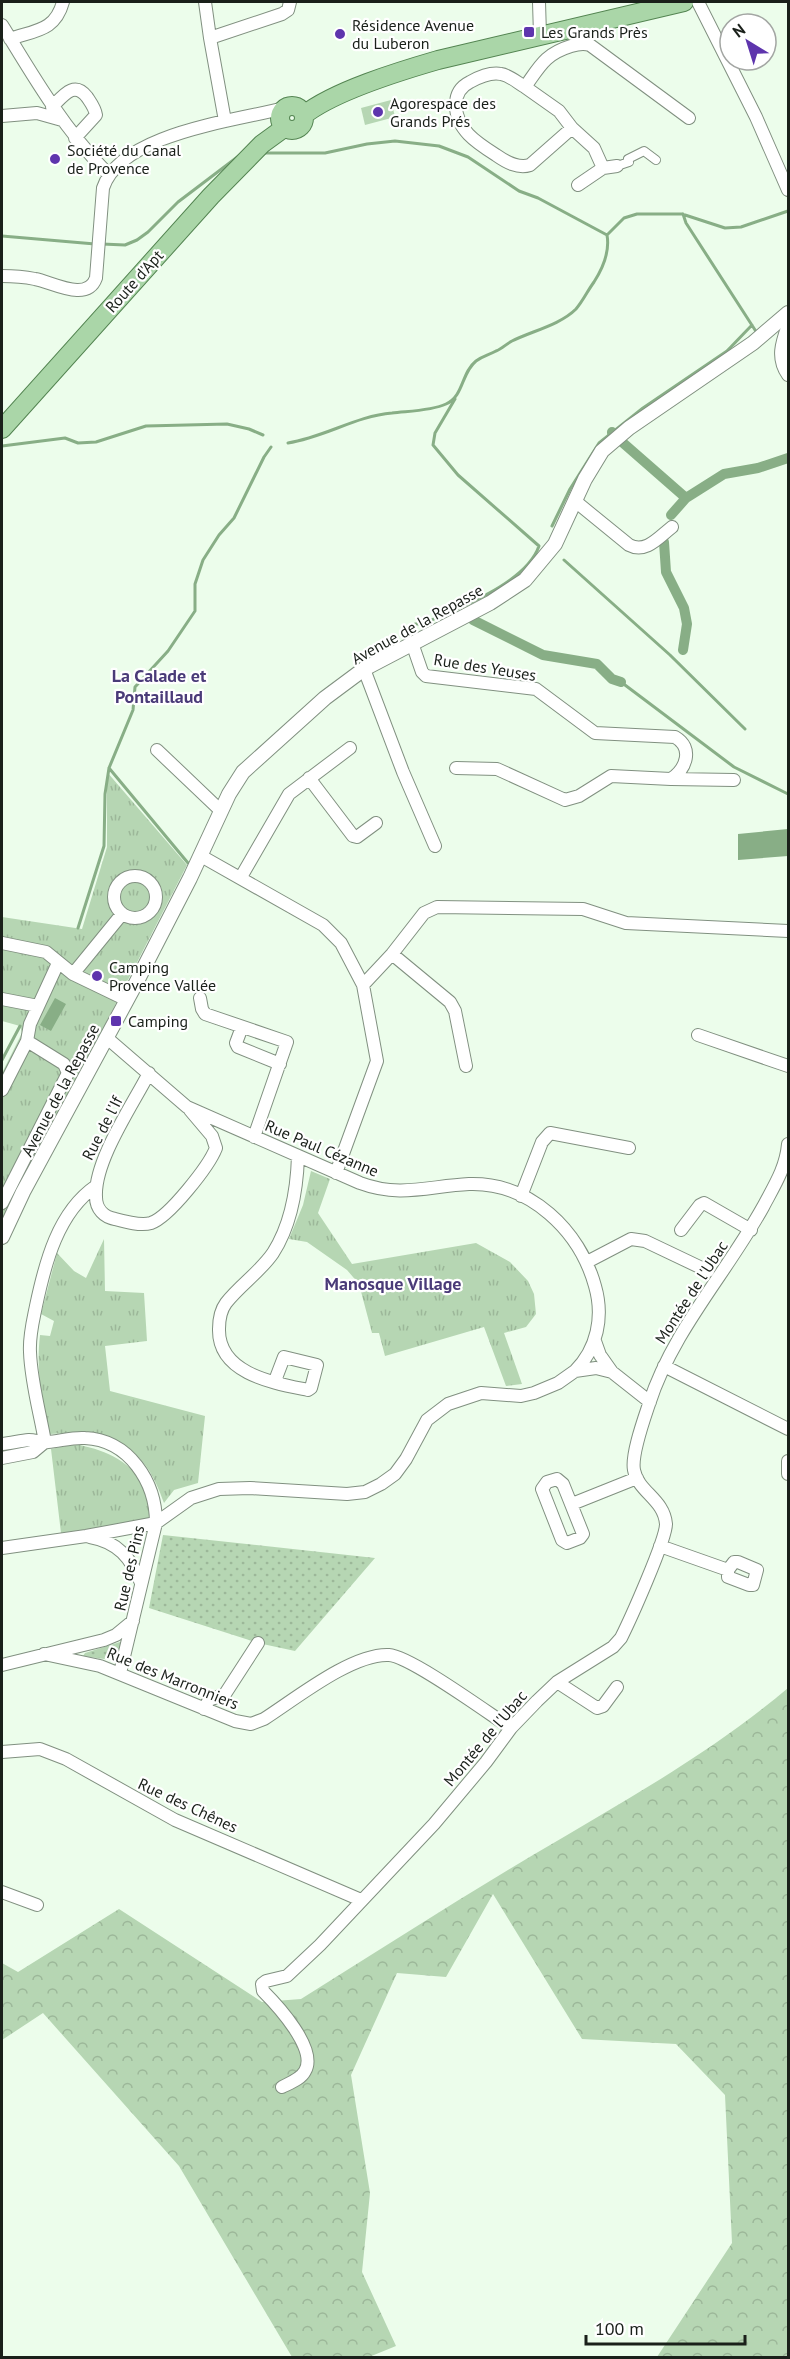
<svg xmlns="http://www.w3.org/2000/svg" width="790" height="2359" font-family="'PT Sans',sans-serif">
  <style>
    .grass { fill: url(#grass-dots) }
    .forest { fill: url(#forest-crowns) }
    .park { fill: url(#park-tufts) }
    .pitch { fill: #b6d6b3 }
    .water { fill: #88ae86 }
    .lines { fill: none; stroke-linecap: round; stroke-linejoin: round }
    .stream { stroke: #88ae86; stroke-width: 3 }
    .canal { stroke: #88ae86; stroke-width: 10 }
    .pedestrian-casing { stroke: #819080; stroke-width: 10 }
    .minor-casing { stroke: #819080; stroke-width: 14 }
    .tertiary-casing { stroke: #819080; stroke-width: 16 }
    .primary-casing { stroke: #538451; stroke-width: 20 }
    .pedestrian { stroke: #fff; stroke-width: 8 }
    .minor { stroke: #fff; stroke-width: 12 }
    .tertiary { stroke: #fff; stroke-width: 14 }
    .primary { stroke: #aad6a8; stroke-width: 18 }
    .poi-dot { fill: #5e35ad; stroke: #fff; stroke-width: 2 }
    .labels { text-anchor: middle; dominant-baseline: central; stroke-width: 4.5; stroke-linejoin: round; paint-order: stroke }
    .poi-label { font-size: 16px; fill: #1a201a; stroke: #fff; text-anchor: start }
    .street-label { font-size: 16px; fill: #1a201a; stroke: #fff }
    .neighbourhood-label { font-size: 18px; font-weight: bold; fill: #4a3b78; stroke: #fff }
  </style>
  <defs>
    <pattern id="grass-dots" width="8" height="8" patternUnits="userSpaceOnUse" patternTransform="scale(1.5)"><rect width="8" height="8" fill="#b6d6b3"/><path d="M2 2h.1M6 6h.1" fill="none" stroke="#9cb799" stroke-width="1.8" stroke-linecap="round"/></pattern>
    <pattern id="forest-crowns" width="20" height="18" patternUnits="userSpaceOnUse" patternTransform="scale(1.5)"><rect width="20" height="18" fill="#b6d6b3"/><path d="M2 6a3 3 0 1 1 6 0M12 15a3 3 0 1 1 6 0" fill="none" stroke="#9cb799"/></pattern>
    <pattern id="park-tufts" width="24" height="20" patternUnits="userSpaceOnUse" patternTransform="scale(1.5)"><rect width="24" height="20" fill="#b6d6b3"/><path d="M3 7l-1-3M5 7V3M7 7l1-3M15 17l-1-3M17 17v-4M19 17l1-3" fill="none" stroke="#9cb799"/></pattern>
  </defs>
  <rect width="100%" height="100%" fill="#ecfdeb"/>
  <!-- grass -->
  <path class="grass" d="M 163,1535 L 375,1558 L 295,1651 L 258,1643 L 149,1608 Z
    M 120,1642 L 123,1643 L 118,1661 L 83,1656 L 85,1653 Z"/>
  <!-- forest -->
  <path class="forest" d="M 788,1688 L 788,2357 L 657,2357 L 732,2243 L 725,2095 L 676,2044 L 582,2039 L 493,1894 L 446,1977 L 397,1973 L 351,2075 L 370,2193 L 362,2272 L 396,2346 L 369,2357 L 292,2357 L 179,2166 L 43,2013 L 2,2040 L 2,1963 L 18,1972 L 119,1909 L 262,2002 L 301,1999 C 378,1951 455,1901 533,1855 C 621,1803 710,1754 788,1688 Z"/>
  <!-- park -->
  <path class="park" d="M 107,772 L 187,865 L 2,1225 L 2,1073 L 22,1033 L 20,1026 L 2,1021 L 2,917 L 82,929 L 107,847 Z
    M 311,1171 L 330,1179 L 318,1213 L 352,1264 L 476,1243 L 510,1262 L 528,1281 L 534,1294 L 536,1314 L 526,1327 L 504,1333 L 522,1384 L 506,1386 L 484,1327 L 385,1356 L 379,1333 L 372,1333 L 359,1284 L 347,1270 L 307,1242 L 289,1239 L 303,1205 Z
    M 104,1239 L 105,1291 L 144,1293 L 147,1341 L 105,1346 L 110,1391 L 205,1416 L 198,1483 L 174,1490 L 164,1503 C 143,1442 112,1431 50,1434 C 41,1400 36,1370 40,1335 L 50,1336 L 54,1321 L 41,1314 L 57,1253 L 74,1271 L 86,1278 Z
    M 75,1444 C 101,1449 129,1459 143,1484 C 148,1492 149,1506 151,1516 L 147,1521 L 61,1533 L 51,1449 Z"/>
  <!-- pitch -->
  <path class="pitch" d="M 391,100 L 395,117 L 365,125 L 361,108 Z"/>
  <!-- water -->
  <path class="water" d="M 788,829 L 788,856 L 738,860 L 738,834 Z
    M 55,998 L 66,1004 L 51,1031 L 40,1025 Z"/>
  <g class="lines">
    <!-- stream -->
    <path class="stream" d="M 262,153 L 325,153 L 367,144 L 395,141 L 439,146 L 468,157 L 519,191 L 538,198 L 607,235 L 624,218 L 637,214 L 682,214 L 725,228 L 741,227 L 788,211
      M 683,214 L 686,223 L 757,333
      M 2,236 L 95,244
      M 102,244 L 125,245 L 137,240 L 148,232 L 178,202 L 240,155
      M 288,443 C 325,437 356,416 392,413 C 408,411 431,411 446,404 C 464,396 461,373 476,361 C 483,356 489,355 496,351 C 502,349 506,344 512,341 C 532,331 560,325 576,309 C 583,301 588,290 594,282 C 603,268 610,252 607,235
      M 2,446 L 65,438 L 78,443 L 96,442 L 146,426 L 227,424 L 249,429 L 263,435
      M 552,526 L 570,489 L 599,443 L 643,408 L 727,351 L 752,325
      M 564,560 L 670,655 L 745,729
      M 415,624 L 423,624 C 457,608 526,584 539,546 L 458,475 L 433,445 L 435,433 L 455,399
      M 621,682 L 734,767 L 788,794
      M 109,768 L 188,863
      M 78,928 L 104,846 L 105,794 L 109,768 L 133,710 L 135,687 L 168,651 L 195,611 L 195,584 L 203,560 L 219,535 L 234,518 L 264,457 L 271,447
      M 2,1060 L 20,1026"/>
    <!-- canal -->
    <path class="canal" d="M 612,432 L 612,433
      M 622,442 L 686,498 L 724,474 L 758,468 L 788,458
      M 671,515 L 686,498
      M 664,542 L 666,572 L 684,608 L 687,624 L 683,650
      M 473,620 L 543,655 L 597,664 L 612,679 L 621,682"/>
    <defs>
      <path id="pedestrian" d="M 617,166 L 629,162 L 628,159 L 644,151 L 656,160"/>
      <path id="minor" d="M 205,2 L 210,38 L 282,14 L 288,10 L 290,2
        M 539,2 L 540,35
        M 698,2 L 756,117 L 788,190
        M 2,25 C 34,78 65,130 108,174
        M 210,38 L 225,121
        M 10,39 C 36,30 55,31 63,2
        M 525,87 C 518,83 509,75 501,74 C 491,72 479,77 470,82 C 462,86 456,93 456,104 C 455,129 477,143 496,155 C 506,162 518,169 530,165 L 572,128
        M 52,107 C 63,96 74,80 87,97 C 91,103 95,108 96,115 L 75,138
        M 2,116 L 37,113 L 62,120
        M 617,166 L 603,168 L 594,148 L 572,128 L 559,111 L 525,87 C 540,66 545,54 571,46 C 578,44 583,43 590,45 L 689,118
        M 578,185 L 603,168
        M 2,276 C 12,276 25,277 35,279 C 52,282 87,303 96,278 L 103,188 C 121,133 236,121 284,108
        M 788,325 C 782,342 776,358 788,375
        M 575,501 L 629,545 C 646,554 659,537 672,527
        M 412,643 L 422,672 L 426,676 L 536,689 L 595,733 L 675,737 C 694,748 686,769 671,779 L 611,776 L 579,796 L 565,800 L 497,769 L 456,768
        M 364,669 L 403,772 L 435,846
        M 157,750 L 221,811
        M 309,778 L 353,836 L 357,837 L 376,823
        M 671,779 L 734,780
        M 201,856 L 323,925 L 341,943 L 363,985
        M114 897a21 21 0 1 1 42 0a21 21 0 1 1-42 0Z
        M 241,877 L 289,794 L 350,748
        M 2,943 L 46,952 L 73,974 L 127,1000
        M 392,954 L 450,1002 L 455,1011 L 466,1066
        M 73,974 L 122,914
        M 200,998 L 202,1009 L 205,1014 L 287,1042 L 254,1137
        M 2,999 L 38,1006
        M 242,1027 L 236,1043 L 238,1047 L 280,1064
        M 698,1035 L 788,1066
        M 107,1038 L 187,1107 L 360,1183 C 400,1198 429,1186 469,1184 C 530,1182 580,1231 595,1286 C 604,1317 597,1349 575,1371
        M 149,1073 C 132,1106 94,1161 96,1197 C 96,1209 104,1217 115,1219 C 126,1222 141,1226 151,1223 C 169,1217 209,1166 216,1148 L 212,1136 L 190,1110
        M 2,1090 L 27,1041 L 30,1024 L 58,963
        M 336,1173 L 377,1061 L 363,985 L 392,954 L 424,913 L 437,907 L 583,909 L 626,923 L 788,931
        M 521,1196 L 542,1142 L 550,1133 L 629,1148
        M 2,1203 L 68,1073 L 64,1064 L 27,1041
        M 681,1230 L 700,1205 L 704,1203 L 751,1230
        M 587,1262 L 631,1239 L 645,1241 L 708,1271
        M 595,1341 L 600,1355 L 612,1372
        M 664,1366 L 788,1429
        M 278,1382 L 276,1378 L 284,1357 L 317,1365 L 311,1388 L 308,1390 C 274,1383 218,1374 219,1329 C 219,1319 220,1311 226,1303 C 240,1285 260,1272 273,1253 C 291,1225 297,1189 298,1156
        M 45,1442 C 40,1413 31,1382 30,1352 C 29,1336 33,1321 36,1306 C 45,1263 58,1212 96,1186
        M 2,1444 C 11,1443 20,1441 29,1440 C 36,1440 41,1443 48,1442 C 60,1441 73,1437 85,1438 C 129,1440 156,1482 156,1523 L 120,1673
        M 2,1458 L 33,1452 L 45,1442
        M 788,1461 L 788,1474
        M 557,1479 L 563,1484 L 583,1534 L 580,1538 L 567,1543 L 562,1540 L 542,1489 L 547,1482 Z
        M 572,1504 L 637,1478
        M 90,1537 C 118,1542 131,1558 141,1583
        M 660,1546 L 728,1570
        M 2,1548 L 86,1536 L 156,1523 L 191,1498 L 219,1489 L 250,1488 L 347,1494 L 365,1492 L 381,1484 L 395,1474 L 406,1459 L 427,1420 L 448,1404 L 481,1393 L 521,1396 L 534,1393 L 558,1383 L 575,1371 L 596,1368 L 612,1372 L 650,1402
        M 734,1562 L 738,1562 L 757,1570 L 753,1585 L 749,1585 L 728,1577 L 728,1570 Z
        M 44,1654 L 100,1666 L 235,1721 L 251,1724 L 264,1719 C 294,1700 352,1653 389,1655 C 410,1656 488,1713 511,1728
        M 2,1665 L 104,1640 L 116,1635 L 133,1621
        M 557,1682 L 597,1708 L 603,1706 L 617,1687
        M 204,1709 L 209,1700 L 225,1694 L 258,1643
        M 2,1752 L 40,1749 L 66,1759 L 175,1820 L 361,1900
        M 2,1892 L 37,1905
        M 282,2087 C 290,2083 301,2079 305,2071 C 318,2049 277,2005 263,1991 L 262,1984 L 266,1981 L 287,1976 L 320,1945 L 434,1824 L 486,1762 L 511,1728 L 537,1701 L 557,1682 L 613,1647 L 621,1638 C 630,1620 666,1540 666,1524 C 664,1499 638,1492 634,1470 C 631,1455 644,1419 649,1404 C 673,1330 726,1274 763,1207 C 774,1186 786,1168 788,1144"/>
      <path id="tertiary" d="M 2,1237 L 23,1192 L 135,985 L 190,878 L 229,794 L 243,772 L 325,698 L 364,669 L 490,603 L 525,580 L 555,544 L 585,479 L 602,451 L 629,428 L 753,343 L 788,313"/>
      <path id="primary" d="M280 118a12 12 0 1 1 24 0a12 12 0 1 1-24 0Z
        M 304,115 C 334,91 400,71 438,60 L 684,2
        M 2,429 L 211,196 L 262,144 L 284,128"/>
    </defs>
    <!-- pedestrian casing -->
    <use href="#pedestrian" class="pedestrian-casing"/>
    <!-- minor casing -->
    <use href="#minor" class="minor-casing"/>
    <!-- tertiary casing -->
    <use href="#tertiary" class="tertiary-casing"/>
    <!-- primary casing -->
    <use href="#primary" class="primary-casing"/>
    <!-- pedestrian -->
    <use href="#pedestrian" class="pedestrian"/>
    <!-- minor -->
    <use href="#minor" class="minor"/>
    <!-- tertiary -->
    <use href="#tertiary" class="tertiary"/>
    <!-- primary -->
    <use href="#primary" class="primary"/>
  </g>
  <!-- markers -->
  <g class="poi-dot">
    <rect x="523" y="26" width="12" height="12" rx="3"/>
    <circle cx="340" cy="34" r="6"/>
    <circle cx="378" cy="112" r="6"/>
    <circle cx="55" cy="159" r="6"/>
    <circle cx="97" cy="976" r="6"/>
    <rect x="110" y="1015" width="12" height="12" rx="3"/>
  </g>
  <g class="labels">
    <!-- poi labels -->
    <g class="poi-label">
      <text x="352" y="25">Résidence Avenue<tspan x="352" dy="18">du Luberon</tspan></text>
      <text x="541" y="32">Les Grands Près</text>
      <text x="390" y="103">Agorespace des<tspan x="390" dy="18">Grands Prés</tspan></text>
      <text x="67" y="150">Société du Canal<tspan x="67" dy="18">de Provence</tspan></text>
      <text x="109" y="967">Camping<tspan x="109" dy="18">Provence Vallée</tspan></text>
      <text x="128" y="1021">Camping</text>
    </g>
    <!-- street labels -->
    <g class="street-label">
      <text transform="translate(134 281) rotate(-48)">Route d'Apt</text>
      <text transform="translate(417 624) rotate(-29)">Avenue de la Repasse</text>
      <text transform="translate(485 667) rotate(9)">Rue des Yeuses</text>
      <text transform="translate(60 1090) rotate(-62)">Avenue de la Repasse</text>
      <text transform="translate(102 1128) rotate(-63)">Rue de l'If</text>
      <text transform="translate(322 1148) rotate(23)">Rue Paul Cézanne</text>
      <text transform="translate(691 1292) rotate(-57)">Montée de l'Ubac</text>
      <text transform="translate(129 1568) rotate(-77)">Rue des Pins</text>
      <text transform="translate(173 1678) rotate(22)">Rue des Marronniers</text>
      <text transform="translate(485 1738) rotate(-50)">Montée de l'Ubac</text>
      <text transform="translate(188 1805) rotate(25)">Rue des Chênes</text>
    </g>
    <!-- neighbourhood labels -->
    <g class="neighbourhood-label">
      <text x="159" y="675">La Calade et<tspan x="159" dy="21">Pontaillaud</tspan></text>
      <text x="393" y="1283">Manosque Village</text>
    </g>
  </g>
  <!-- border -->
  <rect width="790" height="2359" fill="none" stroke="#1a201a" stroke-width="6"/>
  <!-- north arrow -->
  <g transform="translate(748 42) rotate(322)"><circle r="28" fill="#ffffff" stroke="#a3a6a3" stroke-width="1.5"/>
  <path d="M0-4.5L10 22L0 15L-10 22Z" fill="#5e35ad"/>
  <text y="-9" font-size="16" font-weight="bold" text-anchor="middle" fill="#1a201a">N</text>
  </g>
  <!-- scale -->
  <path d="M586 2335v9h159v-9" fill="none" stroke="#1a201a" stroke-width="3"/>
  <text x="595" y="2335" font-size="18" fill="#1a201a" stroke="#ffffff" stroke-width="4.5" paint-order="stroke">100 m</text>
</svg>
